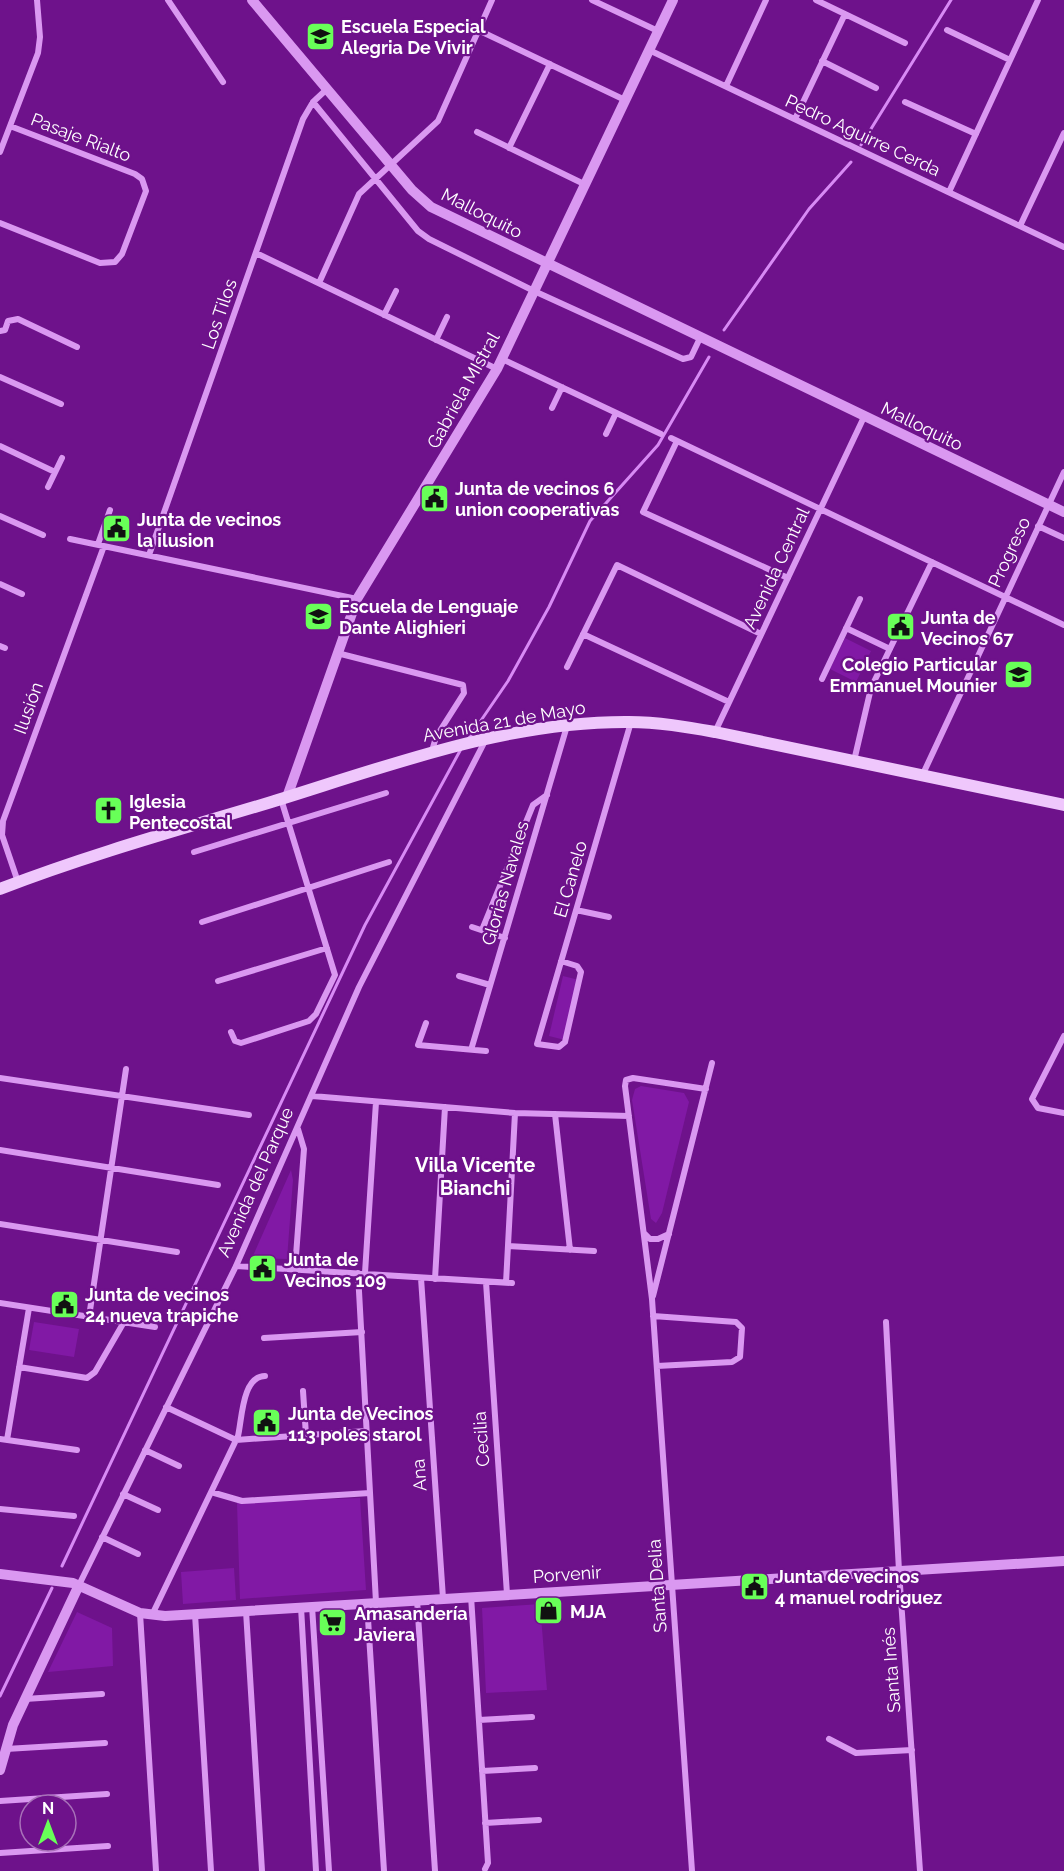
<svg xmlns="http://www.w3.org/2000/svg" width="1064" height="1871" font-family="Raleway,sans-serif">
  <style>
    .green { fill: #8119a5 }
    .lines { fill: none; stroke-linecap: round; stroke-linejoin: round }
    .stream { stroke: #d88af5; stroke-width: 3 }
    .minor { stroke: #da98f1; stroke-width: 6 }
    .tertiary { stroke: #da98f1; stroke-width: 10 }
    .secondary { stroke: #efc7fc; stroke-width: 12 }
    .labels { text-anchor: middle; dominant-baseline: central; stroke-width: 4.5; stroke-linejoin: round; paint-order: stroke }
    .poi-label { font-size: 18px; font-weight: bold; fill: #fff; stroke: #6e128b; text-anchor: start }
    .street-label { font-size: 18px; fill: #fff; stroke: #6e128b }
    .neighbourhood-label { font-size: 20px; font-weight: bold; fill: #fff; stroke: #6e128b }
  </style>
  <rect width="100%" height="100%" fill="#6e128b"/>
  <!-- green -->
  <path class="green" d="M 845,638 L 871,651 L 856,682 L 830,669 Z
    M 563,976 L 579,980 L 565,1040 L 549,1036 Z
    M 641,1086 L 684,1093 L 689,1102 L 662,1213 L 656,1223 L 651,1219 L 632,1100 L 635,1089 Z
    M 291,1170 L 293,1180 L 287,1259 L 252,1258 Z
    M 34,1322 L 79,1329 L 74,1357 L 29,1350 Z
    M 360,1498 L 366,1590 L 240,1599 L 237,1503 Z
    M 234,1568 L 236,1600 L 183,1604 L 181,1572 Z
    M 540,1604 L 547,1690 L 486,1693 L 482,1608 Z
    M 77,1612 L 112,1628 L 113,1666 L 48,1672 Z"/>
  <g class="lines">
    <!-- stream -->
    <path class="stream" d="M 861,145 L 951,0
      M 724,330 L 809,209 L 851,162
      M 469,738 L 508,681 L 549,607 L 590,521 L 658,445 L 709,357
      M 62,1566 L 365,925 L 461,749
      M 0,1696 L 52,1588"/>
    <!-- minor -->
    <path class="minor" d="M 168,0 L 223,82
      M 592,0 L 658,31
      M 816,0 L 905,43
      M 947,30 L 1010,60
      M 480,31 L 625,100
      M 649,50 L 1064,247
      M 822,61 L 876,88
      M 726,86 L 766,0
      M 313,102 L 418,231 L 429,239 L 534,291 L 683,359 L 691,357 L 700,338
      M 905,102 L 976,134
      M 795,119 L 845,14
      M 477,132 L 584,184
      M 509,148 L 550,64
      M 0,152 L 38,53 L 40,37 L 37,0
      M 949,192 L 1038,0
      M 0,223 L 100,263 L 115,262 L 122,254 L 146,191 L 142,179 L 135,174 L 10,126
      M 1020,226 L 1064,133
      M 256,253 L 497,369
      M 319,283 L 359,194 L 438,121 L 492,0
      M 384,315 L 396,291
      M 0,331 L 5,330 L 8,321 L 18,319 L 77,347
      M 436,340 L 447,317
      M 502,359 L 661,434
      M 0,377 L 61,404
      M 552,408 L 562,387
      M 606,434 L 616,413
      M 671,438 L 1064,625
      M 677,441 L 643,512 L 788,578
      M 0,446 L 55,472
      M 48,487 L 62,458
      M 0,516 L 43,535
      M 1038,526 L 1064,538
      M 70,539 L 357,599
      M 98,544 L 110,510
      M 149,555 L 303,119 L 313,102 L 327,89
      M 0,584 L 22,594
      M 846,628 L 890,649
      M 583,634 L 729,702
      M 0,646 L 5,648
      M 337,653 L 463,685 L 464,693 L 436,737 L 432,751
      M 567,667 L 617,565 L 761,634
      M 822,679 L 860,599
      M 715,732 L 864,417
      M 854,761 L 871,688 L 932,562
      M 922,776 L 1064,472
      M 194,852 L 386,793
      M 18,882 L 2,835 L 3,821 L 104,546
      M 576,910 L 609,917
      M 202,922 L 389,862
      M 472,927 L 505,938
      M 482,930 L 533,805 L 547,795
      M 561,961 L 577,966 L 581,972 L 565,1042 L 559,1047 L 537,1044 L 631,722
      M 459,976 L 490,985
      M 218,981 L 327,948
      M 426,1023 L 418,1045 L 486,1051
      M 231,1032 L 235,1041 L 241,1043 L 309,1021 L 316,1014 L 335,975 L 281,799
      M 1064,1036 L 1032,1099 L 1038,1108 L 1064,1113
      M 471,1050 L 567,726
      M 0,1078 L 249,1115
      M 312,1096 L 515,1113 L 629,1116
      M 555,1114 L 570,1250
      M 0,1150 L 218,1185
      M 0,1224 L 177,1252
      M 644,1233 L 650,1239 L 658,1239 L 669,1234
      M 508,1246 L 594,1251
      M 236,1266 L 512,1283
      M 295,1269 L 304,1149 L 298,1129
      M 358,1273 L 376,1602
      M 365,1273 L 376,1102
      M 421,1278 L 443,1598
      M 435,1279 L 445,1107
      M 486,1282 L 507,1594
      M 506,1283 L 515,1113
      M 653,1296 L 712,1063
      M 0,1303 L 155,1327
      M 653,1316 L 736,1322 L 742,1328 L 740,1357 L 732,1362 L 657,1366
      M 89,1317 L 126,1069
      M 886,1322 L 899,1571 L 920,1871
      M 264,1338 L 362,1332
      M 19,1367 L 87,1378 L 95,1372 L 124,1322
      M 303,1391 L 306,1435
      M 166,1407 L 236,1440 L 366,1431
      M 0,1439 L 77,1450
      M 7,1440 L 29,1308
      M 145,1450 L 179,1466
      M 211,1492 L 242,1501 L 370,1493
      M 123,1494 L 158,1510
      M 0,1509 L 74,1516
      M 102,1537 L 138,1554
      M 79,1585 L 236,1266 L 359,987 L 485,741
      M 471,1596 L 488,1863 L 485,1869
      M 417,1600 L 435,1871
      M 367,1603 L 384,1871
      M 312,1606 L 329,1871
      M 301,1607 L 316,1871
      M 246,1611 L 262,1871
      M 140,1613 L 156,1871
      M 195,1614 L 211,1871
      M 152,1615 L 238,1436 C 242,1420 242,1376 265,1376
      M 25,1699 L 102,1694
      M 479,1720 L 532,1717
      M 829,1739 L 856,1753 L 912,1750
      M 6,1749 L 105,1743
      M 482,1771 L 535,1768
      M 0,1801 L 107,1794
      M 485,1823 L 539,1820
      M 0,1853 L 108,1846
      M 692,1871 L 652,1299 L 625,1086 L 626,1080 L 633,1078 L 706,1089"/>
    <!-- tertiary -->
    <path class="tertiary" d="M 252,0 L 412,190 L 431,207 L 1064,512
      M 287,797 L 357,599 L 497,369 L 673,0
      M 0,1574 L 73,1583 L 140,1613 L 165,1616 L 1064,1561
      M 0,1770 L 13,1725 L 79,1585"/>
    <!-- secondary -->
    <path class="secondary" d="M 0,889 C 88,855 178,830 268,803 C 385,767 505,721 629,722 C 658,722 687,727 715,732 L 1064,805"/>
  </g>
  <!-- icons -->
  <defs>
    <symbol id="school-square" viewBox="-11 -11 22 22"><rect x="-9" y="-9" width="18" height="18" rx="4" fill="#68ff58" stroke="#6e128b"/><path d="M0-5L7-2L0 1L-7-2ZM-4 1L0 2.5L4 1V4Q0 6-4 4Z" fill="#111"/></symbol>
    <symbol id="civic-square" viewBox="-11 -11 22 22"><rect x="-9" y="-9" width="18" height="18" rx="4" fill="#68ff58" stroke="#6e128b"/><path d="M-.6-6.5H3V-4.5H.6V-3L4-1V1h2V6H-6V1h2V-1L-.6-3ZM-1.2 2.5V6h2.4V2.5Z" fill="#111"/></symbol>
    <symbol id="church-square" viewBox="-11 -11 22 22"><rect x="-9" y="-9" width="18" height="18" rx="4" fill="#68ff58" stroke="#6e128b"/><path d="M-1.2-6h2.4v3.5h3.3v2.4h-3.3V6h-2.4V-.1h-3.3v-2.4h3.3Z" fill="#111"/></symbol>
    <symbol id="shop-square" viewBox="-11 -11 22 22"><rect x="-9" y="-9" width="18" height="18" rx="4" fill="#68ff58" stroke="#6e128b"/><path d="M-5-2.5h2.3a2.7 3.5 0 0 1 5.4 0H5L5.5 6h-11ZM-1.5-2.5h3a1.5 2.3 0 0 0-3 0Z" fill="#111"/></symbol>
    <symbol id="supermarket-square" viewBox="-11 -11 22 22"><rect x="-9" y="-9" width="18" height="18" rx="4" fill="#68ff58" stroke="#6e128b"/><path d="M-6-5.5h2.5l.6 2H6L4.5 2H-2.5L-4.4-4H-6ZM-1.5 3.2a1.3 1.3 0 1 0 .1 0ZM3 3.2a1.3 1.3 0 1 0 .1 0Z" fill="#111"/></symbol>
  </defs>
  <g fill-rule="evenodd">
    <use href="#school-square" x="304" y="20" width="33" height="33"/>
    <use href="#civic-square" x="418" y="482" width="33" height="33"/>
    <use href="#civic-square" x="100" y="512" width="33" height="33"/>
    <use href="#school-square" x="302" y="600" width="33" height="33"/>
    <use href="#civic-square" x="884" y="610" width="33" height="33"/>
    <use href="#school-square" x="1002" y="658" width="33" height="33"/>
    <use href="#church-square" x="92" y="794" width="33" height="33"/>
    <use href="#civic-square" x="246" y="1252" width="33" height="33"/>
    <use href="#civic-square" x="48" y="1288" width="33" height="33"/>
    <use href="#civic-square" x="250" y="1406" width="33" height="33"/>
    <use href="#civic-square" x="738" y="1570" width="33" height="33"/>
    <use href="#shop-square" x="532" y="1594" width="33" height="33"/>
    <use href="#supermarket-square" x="316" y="1606" width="33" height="33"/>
  </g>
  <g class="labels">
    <!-- poi labels -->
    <g class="poi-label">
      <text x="341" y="26">Escuela Especial<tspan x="341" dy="21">Alegria De Vivir</tspan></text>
      <text x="455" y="488">Junta de vecinos 6<tspan x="455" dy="21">union cooperativas</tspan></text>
      <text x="137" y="519">Junta de vecinos<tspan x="137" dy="21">la ilusion</tspan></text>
      <text x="339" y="606">Escuela de Lenguaje<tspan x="339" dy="21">Dante Alighieri</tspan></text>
      <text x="921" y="617">Junta de<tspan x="921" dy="21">Vecinos 67</tspan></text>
      <text x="997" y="664" text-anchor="end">Colegio Particular<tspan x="997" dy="21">Emmanuel Mounier</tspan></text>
      <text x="129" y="801">Iglesia<tspan x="129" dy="21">Pentecostal</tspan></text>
      <text x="284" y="1259">Junta de<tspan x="284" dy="21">Vecinos 109</tspan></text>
      <text x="85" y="1294">Junta de vecinos<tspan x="85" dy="21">24 nueva trapiche</tspan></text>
      <text x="288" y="1413">Junta de Vecinos<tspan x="288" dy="21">113 poles starol</tspan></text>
      <text x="775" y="1576">Junta de vecinos<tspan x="775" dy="21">4 manuel rodriguez</tspan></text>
      <text x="570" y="1611">MJA</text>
      <text x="354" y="1613">Amasandería<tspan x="354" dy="21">Javiera</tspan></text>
    </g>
    <!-- street labels -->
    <g class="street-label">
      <text transform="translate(863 135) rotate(25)">Pedro Aguirre Cerda</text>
      <text transform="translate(81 137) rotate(21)">Pasaje Rialto</text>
      <text transform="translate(482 213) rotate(27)">Malloquito</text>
      <text transform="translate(219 314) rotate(-71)">Los Tilos</text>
      <text transform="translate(463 390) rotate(-61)">Gabriela MIstral</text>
      <text transform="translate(922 426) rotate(26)">Malloquito</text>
      <text transform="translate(1009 552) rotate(-65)">Progreso</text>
      <text transform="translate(776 568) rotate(-65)">Avenida Central</text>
      <text transform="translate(28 708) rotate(-70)">Ilusión</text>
      <text transform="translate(504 721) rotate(-10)">Avenida 21 de Mayo</text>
      <text transform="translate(570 879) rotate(-74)">El Canelo</text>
      <text transform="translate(505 883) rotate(-74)">Glorias Navales</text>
      <text transform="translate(255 1182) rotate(-66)">Avenida del Parque</text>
      <text transform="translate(481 1439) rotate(-94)">Cecilia</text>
      <text transform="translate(419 1475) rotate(-94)">Ana</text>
      <text transform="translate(567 1574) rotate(-4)">Porvenir</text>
      <text transform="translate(657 1586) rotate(-94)">Santa Delia</text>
      <text transform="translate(891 1670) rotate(-94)">Santa Inés</text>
    </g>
    <!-- neighbourhood labels -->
    <g class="neighbourhood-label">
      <text x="475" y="1165">Villa Vicente<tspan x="475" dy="23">Bianchi</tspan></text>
    </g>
  </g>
  <!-- north arrow -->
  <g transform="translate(48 1823)"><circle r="28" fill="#6e128b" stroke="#a871b9" stroke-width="1.5"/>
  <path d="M0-4.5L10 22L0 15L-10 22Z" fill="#68ff58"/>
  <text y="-9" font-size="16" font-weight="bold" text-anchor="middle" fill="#ffffff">N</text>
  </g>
</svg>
